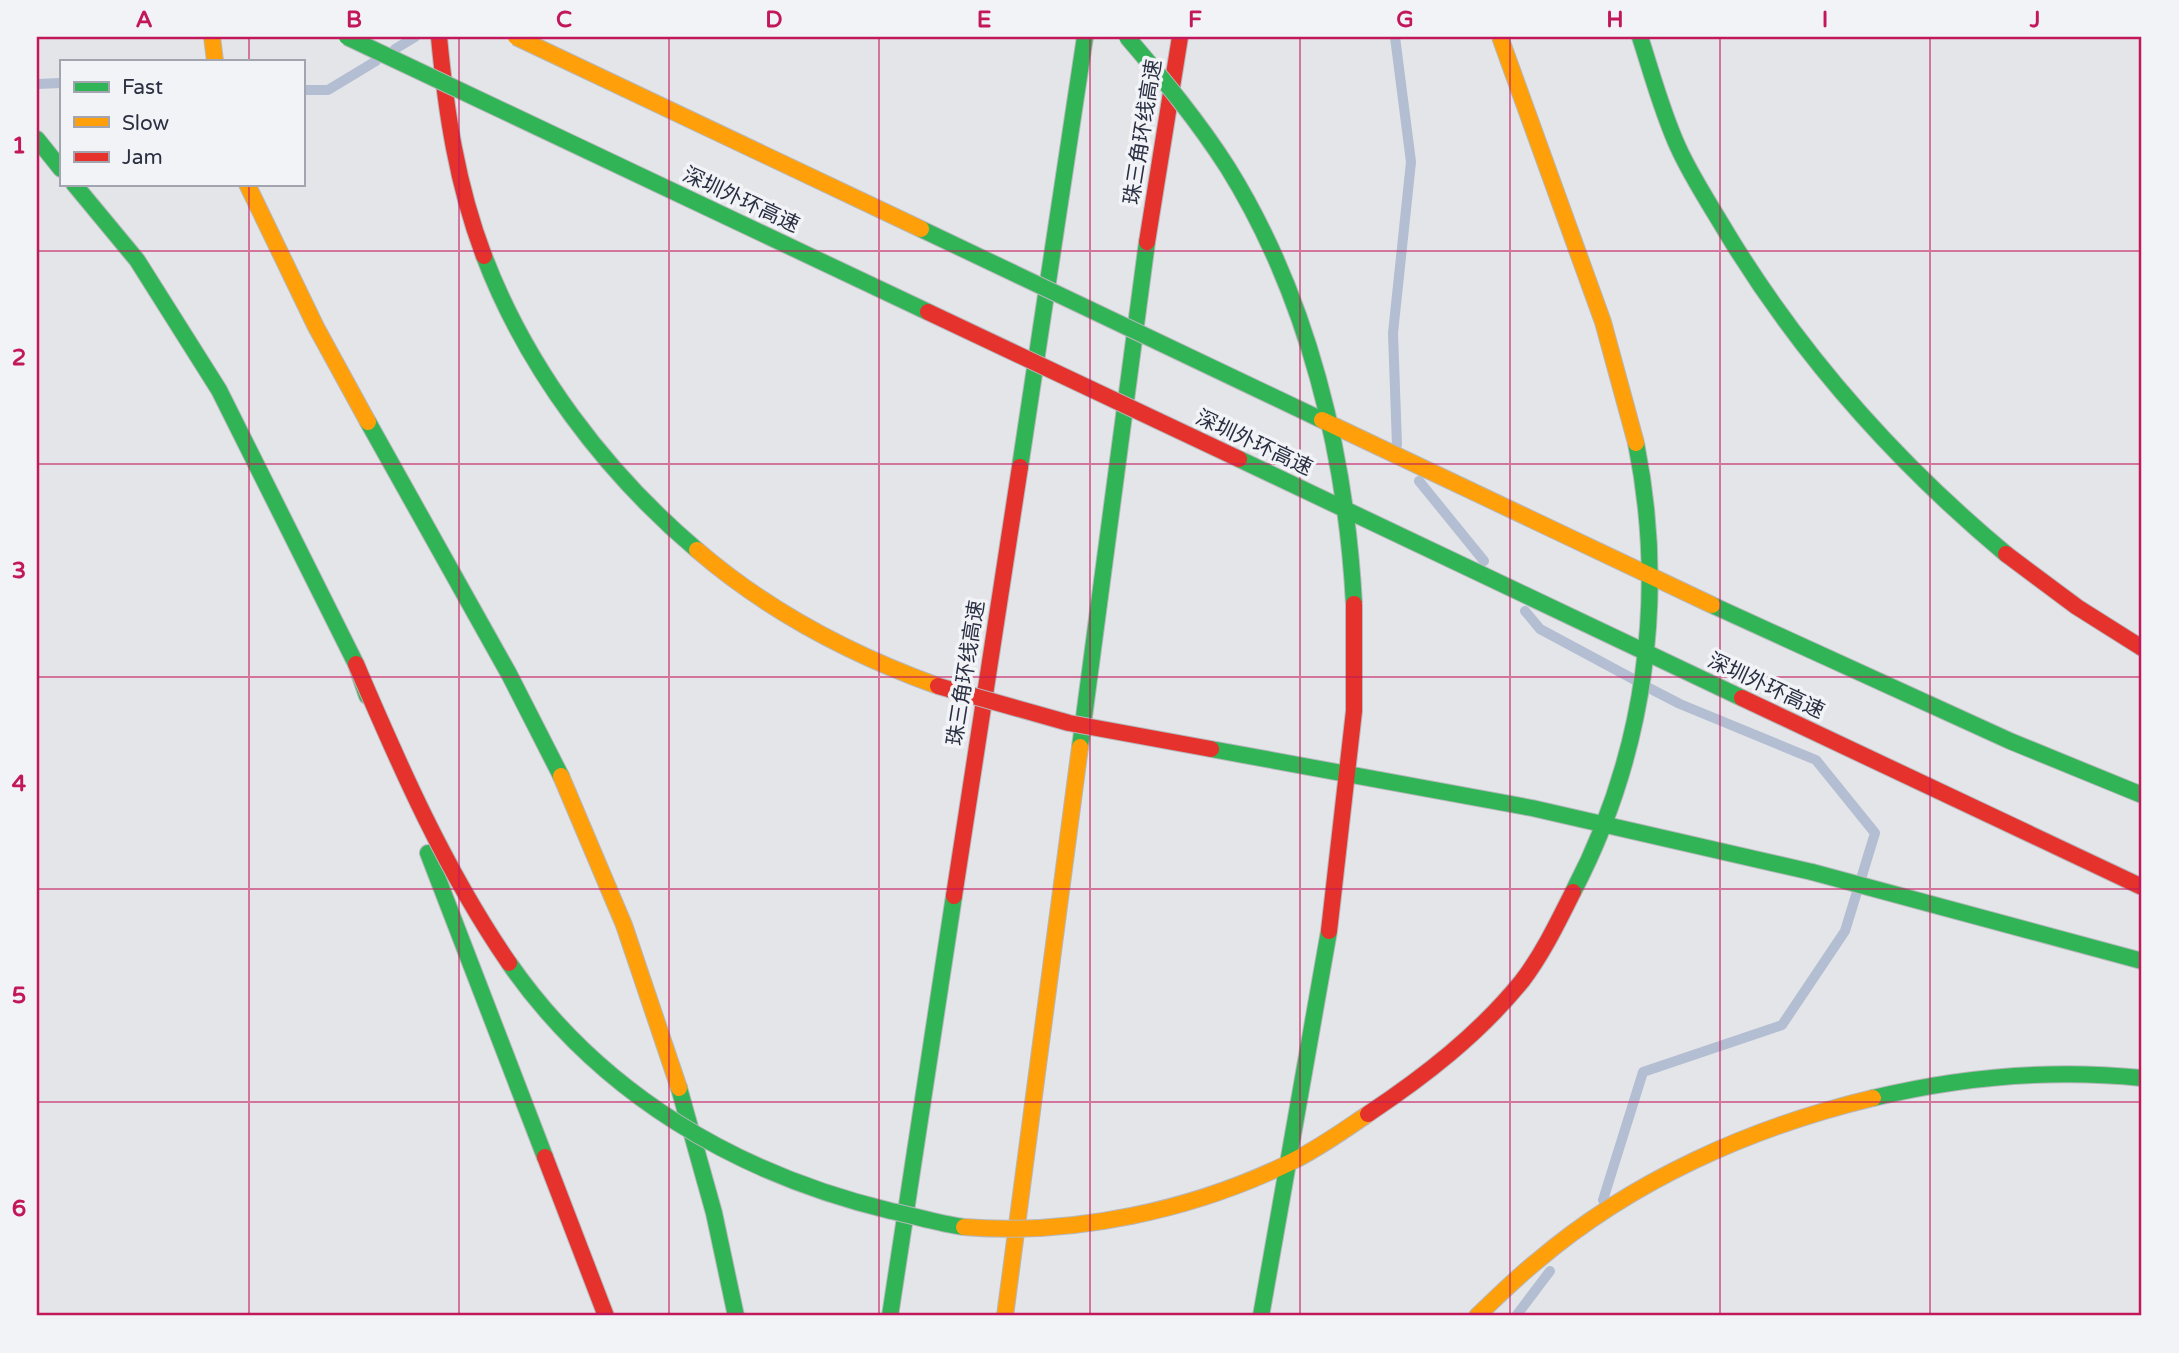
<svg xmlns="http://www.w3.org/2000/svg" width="2179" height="1353" font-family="'Varela Round','Noto Sans SC',sans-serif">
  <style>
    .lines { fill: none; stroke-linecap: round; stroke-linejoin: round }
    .stream { stroke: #b3bed2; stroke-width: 10 }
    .fast-casing { stroke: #b6b8bd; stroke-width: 18 }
    .slow-casing { stroke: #b6b8bd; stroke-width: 18 }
    .jam-casing { stroke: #b6b8bd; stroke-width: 18 }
    .fast { stroke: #30b455; stroke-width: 16 }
    .slow { stroke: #ff9f0a; stroke-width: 16 }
    .jam { stroke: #e5322d; stroke-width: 16 }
    .fast-bridge-casing { stroke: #b6b8bd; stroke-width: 18; stroke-linecap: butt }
    .slow-bridge-casing { stroke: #b6b8bd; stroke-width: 18; stroke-linecap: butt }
    .jam-bridge-casing { stroke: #b6b8bd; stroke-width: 18; stroke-linecap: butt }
    .fast-bridge { stroke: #30b455; stroke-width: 16 }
    .slow-bridge { stroke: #ff9f0a; stroke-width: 16 }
    .jam-bridge { stroke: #e5322d; stroke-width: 16 }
    .grid { fill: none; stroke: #c2185b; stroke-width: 2; stroke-opacity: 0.55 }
    .labels { text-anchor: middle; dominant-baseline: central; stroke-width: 7; stroke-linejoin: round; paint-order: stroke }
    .street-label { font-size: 21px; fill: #2a3042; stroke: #f2f3f7 }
    .neatline { fill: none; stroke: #c2185b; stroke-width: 2.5 }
    .grid-label { font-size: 23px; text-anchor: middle; font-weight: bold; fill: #c2185b }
  </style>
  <rect width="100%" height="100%" fill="#e4e5e8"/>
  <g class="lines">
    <!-- stream -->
    <path class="stream" d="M 1395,37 L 1411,162 L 1393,333 L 1397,445
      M 395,49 L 415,37
      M 37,84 L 61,83
      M 303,90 L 328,90 L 376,61
      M 1419,481 L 1484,561
      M 1525,611 L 1540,629 L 1635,680
      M 1603,1200 L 1643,1072 L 1782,1025 L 1845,931 L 1875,833 L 1816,760 L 1680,704 L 1649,688
      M 1516,1316 L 1550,1271"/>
    <defs>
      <path id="fast" d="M 1640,37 C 1652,74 1662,112 1678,147 C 1692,178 1711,206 1728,235 C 1803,358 1896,462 2006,554
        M 37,139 L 61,169
        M 74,184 L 137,260 L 219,390 L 356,664 L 367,696
        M 484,256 C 527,369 605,472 697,550
        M 368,422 L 509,674 L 561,776
        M 1020,467 L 1085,37
        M 1080,747 L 1147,242
        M 428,853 L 545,1157
        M 1812,872 L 2142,961
        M 679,1088 L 714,1213 L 736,1316
        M 1873,1098 C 1960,1077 2053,1069 2142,1078
        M 890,1316 L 954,896"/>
      <path id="slow" d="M 212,37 L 215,61
        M 247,184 L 316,327 L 368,422
        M 697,550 C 769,612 849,654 938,686
        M 561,776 L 624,925 L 679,1088
        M 1005,1316 L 1080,747
        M 1477,1316 C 1496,1298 1515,1279 1536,1262 C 1632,1180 1752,1127 1873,1098"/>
      <path id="jam" d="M 439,37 C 446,112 457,185 484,256
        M 1147,242 L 1180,37
        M 2006,554 L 2077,607 L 2142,648
        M 954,896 L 1020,467
        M 545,1157 L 606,1316"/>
    </defs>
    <!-- fast casing -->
    <use href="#fast" class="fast-casing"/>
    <!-- slow casing -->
    <use href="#slow" class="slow-casing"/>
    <!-- jam casing -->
    <use href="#jam" class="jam-casing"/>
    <!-- fast -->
    <use href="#fast" class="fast"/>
    <!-- slow -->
    <use href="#slow" class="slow"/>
    <!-- jam -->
    <use href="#jam" class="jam"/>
    <defs>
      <path id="fast-bridge" d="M 347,37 L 928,312
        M 1127,37 C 1163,79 1198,121 1228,168 C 1308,297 1346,454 1354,604
        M 921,229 L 1322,420
        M 1239,459 L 1742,698
        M 1712,605 L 2010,741 L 2142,795
        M 1211,749 L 1532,808 L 1812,872
        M 1573,892 C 1645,754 1667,597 1636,443
        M 509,963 C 600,1094 737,1174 891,1211 C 915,1216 940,1224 964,1227
        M 1261,1316 L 1329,931"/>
      <path id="slow-bridge" d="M 516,37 L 921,229
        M 1500,37 L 1603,322 L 1636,443
        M 1322,420 L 1712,605
        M 964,1227 C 1073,1236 1193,1210 1291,1162 C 1318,1149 1343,1131 1368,1114"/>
      <path id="jam-bridge" d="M 928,312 L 1239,459
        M 356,664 C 400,767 445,870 509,963
        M 938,686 L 1069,723 L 1211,749
        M 1742,698 L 2142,887
        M 1329,931 L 1354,711 L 1354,604
        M 1368,1114 C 1425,1076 1479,1034 1522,981 C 1542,955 1558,922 1573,892"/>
    </defs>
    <!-- fast-bridge casing -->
    <use href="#fast-bridge" class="fast-bridge-casing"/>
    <!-- slow-bridge casing -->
    <use href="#slow-bridge" class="slow-bridge-casing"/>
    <!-- jam-bridge casing -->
    <use href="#jam-bridge" class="jam-bridge-casing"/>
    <!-- fast-bridge -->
    <use href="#fast-bridge" class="fast-bridge"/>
    <!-- slow-bridge -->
    <use href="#slow-bridge" class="slow-bridge"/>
    <!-- jam-bridge -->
    <use href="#jam-bridge" class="jam-bridge"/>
  </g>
  <!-- grid -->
  <path class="grid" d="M 249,37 L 249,61M 459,37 L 459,1316M 669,37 L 669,1316M 879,37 L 879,1316M 1090,37 L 1090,1316M 1300,37 L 1300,1316M 1510,37 L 1510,1316M 1720,37 L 1720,1316M 1930,37 L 1930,1316M 249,184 L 249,1316M 37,251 L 2142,251M 37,464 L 2142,464M 37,677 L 2142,677M 37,889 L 2142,889M 37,1102 L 2142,1102"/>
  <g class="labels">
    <!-- street labels -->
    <g class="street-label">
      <text transform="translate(1143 132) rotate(-81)">珠三角环线高速</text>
      <text transform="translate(741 200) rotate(25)">深圳外环高速</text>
      <text transform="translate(1254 443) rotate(25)">深圳外环高速</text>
      <text transform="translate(966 673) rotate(-81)">珠三角环线高速</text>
      <text transform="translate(1766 686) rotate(25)">深圳外环高速</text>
    </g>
  </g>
  <!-- border -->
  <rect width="2179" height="1353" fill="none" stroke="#f2f3f7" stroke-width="77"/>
  <!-- legend -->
  <rect x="60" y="60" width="245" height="126" fill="#f2f3f7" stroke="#a2a5af" stroke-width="2"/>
  <rect x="74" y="82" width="35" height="10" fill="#30b455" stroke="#a2a5af" stroke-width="2"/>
  <text x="122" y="94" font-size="21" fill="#2a3042">Fast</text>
  <rect x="74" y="117" width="35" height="10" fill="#ff9f0a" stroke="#a2a5af" stroke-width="2"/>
  <text x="122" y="130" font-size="21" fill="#2a3042">Slow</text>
  <rect x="74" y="152" width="35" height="10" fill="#e5322d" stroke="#a2a5af" stroke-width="2"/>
  <text x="122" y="164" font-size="21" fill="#2a3042">Jam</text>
  <rect x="38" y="38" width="2102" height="1276" class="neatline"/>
  <g class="grid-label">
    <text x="144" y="27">A</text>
    <text x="354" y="27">B</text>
    <text x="564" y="27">C</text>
    <text x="774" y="27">D</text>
    <text x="984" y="27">E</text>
    <text x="1195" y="27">F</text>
    <text x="1405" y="27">G</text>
    <text x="1615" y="27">H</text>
    <text x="1825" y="27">I</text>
    <text x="2035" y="27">J</text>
    <text x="19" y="153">1</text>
    <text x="19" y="365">2</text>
    <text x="19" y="578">3</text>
    <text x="19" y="791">4</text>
    <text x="19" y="1003">5</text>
    <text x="19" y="1216">6</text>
  </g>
</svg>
